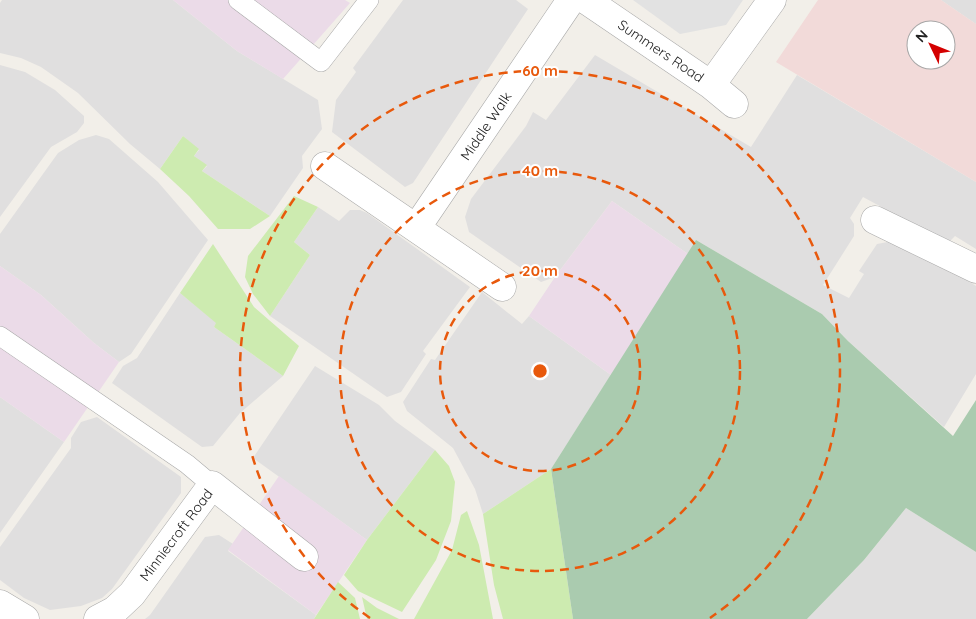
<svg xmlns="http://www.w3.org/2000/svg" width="976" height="619" font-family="Quicksand,sans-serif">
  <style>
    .residential { fill: #e0dfdf }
    .commercial { fill: #f2dad9; fill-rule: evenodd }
    .industrial { fill: #ebdbe8 }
    .grass { fill: #cdebb0 }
    .cemetery { fill: #aacbaf }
    .parking { fill: #e2e2e2 }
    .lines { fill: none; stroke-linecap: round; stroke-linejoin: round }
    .service-casing { stroke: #a9a9a9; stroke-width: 20 }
    .minor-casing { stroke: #a9a9a9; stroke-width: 29 }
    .service { stroke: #fff; stroke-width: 19 }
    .minor { stroke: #fff; stroke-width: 28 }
    .ring { fill: none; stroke: #e8590c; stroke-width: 2.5; stroke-dasharray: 9 6 }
    .labels { text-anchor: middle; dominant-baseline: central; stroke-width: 4; stroke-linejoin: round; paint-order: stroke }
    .street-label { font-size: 14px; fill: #222; stroke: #fff }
    .centre { fill: #e8590c; stroke: #fff; stroke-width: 2.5 }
    .ring-label { font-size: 15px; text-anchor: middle; font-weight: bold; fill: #e8590c; stroke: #fff; stroke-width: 4; stroke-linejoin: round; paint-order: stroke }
  </style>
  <rect width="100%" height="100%" fill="#f2efe9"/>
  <!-- residential -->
  <path class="residential" d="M 2,0 L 173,0 L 237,51 L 318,100 L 322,129 L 302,156 L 303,168 L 270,216 L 202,171 L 207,166 L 194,156 L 199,150 L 183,136 L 160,169 L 130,144 L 78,93 L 41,67 L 21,58 L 0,53 L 0,3 Z
    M 403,0 L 516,0 L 528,9 L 413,183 L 405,187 L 332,132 L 336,100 L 356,72 L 353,68 Z
    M 941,0 L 976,0 L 976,24 Z
    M 595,55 L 751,147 L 797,75 L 976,182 L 976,249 L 955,236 L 948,243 L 863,197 L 850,218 L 854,224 L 854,236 L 823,285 L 849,298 L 864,274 L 859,271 L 877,244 L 893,241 L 952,271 L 976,286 L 976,374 L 944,427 L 848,341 L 822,314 L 696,240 L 688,254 L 612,201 L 555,277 L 541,282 L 469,232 L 465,217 L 471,199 L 526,126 L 533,112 L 546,120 Z
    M 0,65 L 25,72 L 55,90 L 84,116 L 84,123 L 77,132 L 51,147 L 0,217 Z
    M 96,135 L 109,139 L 158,182 L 208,240 L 131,354 L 119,362 L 94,343 L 41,295 L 0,266 L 0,234 L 58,153 L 79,140 Z
    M 318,207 L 339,221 L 350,210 L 360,210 L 367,213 L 470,287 L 423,351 L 426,354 L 401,392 L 387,397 L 270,316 L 310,255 L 294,242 Z
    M 482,292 L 522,324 L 529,316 L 611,375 L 551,469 L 483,514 L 475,489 L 453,448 L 407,411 L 403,402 L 431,359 L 435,360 Z
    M 180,293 L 217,323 L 214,327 L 283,376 L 240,413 L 213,446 L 202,447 L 112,383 L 123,366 L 137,358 Z
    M 315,366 L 379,405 L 395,421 L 435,450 L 367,540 L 253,458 Z
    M 0,397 L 64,442 L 0,533 Z
    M 97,417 L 181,477 L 181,493 L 112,589 L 102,598 L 81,606 L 50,610 L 24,598 L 0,580 L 0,547 L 71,448 L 71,438 L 81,422 Z
    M 906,508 L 976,552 L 976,619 L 807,619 L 864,560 Z
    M 219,535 L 233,544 L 228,551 L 316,615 L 314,619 L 145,619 L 150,615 L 205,537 Z"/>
  <!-- commercial -->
  <path class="commercial" d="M 818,0 L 941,0 L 976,24 L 976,182 L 776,62 ZM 916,30 L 946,30 L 946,60 L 916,60 Z"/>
  <!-- industrial -->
  <path class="industrial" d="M 173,0 L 345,0 L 350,3 L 283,79 L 237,51 Z
    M 612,201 L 688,254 L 611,375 L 529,316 L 555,277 Z
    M 0,266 L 41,295 L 94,343 L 119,362 L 64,442 L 0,397 Z
    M 279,476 L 367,540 L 316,615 L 228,550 Z"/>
  <!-- grass -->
  <path class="grass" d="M 183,136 L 199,149 L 194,156 L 207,165 L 202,171 L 270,216 L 250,229 L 218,229 L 189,196 L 160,169 Z
    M 294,196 L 318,207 L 294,242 L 310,255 L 270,316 L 253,294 L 245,277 L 248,256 Z
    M 213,244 L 254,307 L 299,346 L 283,376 L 214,327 L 216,323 L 180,293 Z
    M 435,450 L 449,466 L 455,482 L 451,521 L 436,560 L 402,612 L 358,591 L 344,575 L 367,540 Z
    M 551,469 L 573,619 L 503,619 L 494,585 L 483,514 Z
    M 467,511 L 479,545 L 493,619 L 414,619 L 452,550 L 461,515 Z
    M 338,582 L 355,598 L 360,619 L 314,619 Z
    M 362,597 L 377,608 L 399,619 L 367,619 Z"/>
  <!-- cemetery -->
  <path class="cemetery" d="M 696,240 L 822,314 L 848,341 L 953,436 L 976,400 L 976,552 L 906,508 L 864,560 L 807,619 L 573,619 L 551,469 Z"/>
  <!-- parking -->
  <path class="parking" d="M 633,0 L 743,0 L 726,25 L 680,34 Z"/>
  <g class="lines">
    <defs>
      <path id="service" d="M 238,0 L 321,62 L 369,0
        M 0,336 L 187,464 L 212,485"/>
      <path id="minor" d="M 586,0 L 711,85 L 734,104
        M 711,85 L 772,0
        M 325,166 L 502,287
        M 875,220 L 976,269
        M 417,227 L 571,0
        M 0,604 L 25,619
        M 98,619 L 115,610 L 132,594 L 212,485 L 304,557"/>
    </defs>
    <!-- service casing -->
    <use href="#service" class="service-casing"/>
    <!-- minor casing -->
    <use href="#minor" class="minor-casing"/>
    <!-- service -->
    <use href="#service" class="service"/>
    <!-- minor -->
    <use href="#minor" class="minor"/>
  </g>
  <!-- distance rings -->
  <g class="ring">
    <circle cx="540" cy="371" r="100"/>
    <circle cx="540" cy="371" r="200"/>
    <path d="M370 618A300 300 0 1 1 710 618"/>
  </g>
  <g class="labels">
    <!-- street labels -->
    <g class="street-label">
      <text transform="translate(661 51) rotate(34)">Summers Road</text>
      <text transform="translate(486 126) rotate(-56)">Middle Walk</text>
      <text transform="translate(176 535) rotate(-53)">Minniecroft Road</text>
    </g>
  </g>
  <circle cx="540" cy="371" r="8" class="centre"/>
  <g class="ring-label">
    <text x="540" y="76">60 m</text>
    <text x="540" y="176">40 m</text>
    <text x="540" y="276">20 m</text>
  </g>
  <!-- north arrow -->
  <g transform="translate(931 45) rotate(313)"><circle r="24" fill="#ffffff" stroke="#a7a7a7"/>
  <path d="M0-4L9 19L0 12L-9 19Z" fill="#d40000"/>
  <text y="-8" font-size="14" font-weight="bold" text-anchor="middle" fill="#222222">N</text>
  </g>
</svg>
